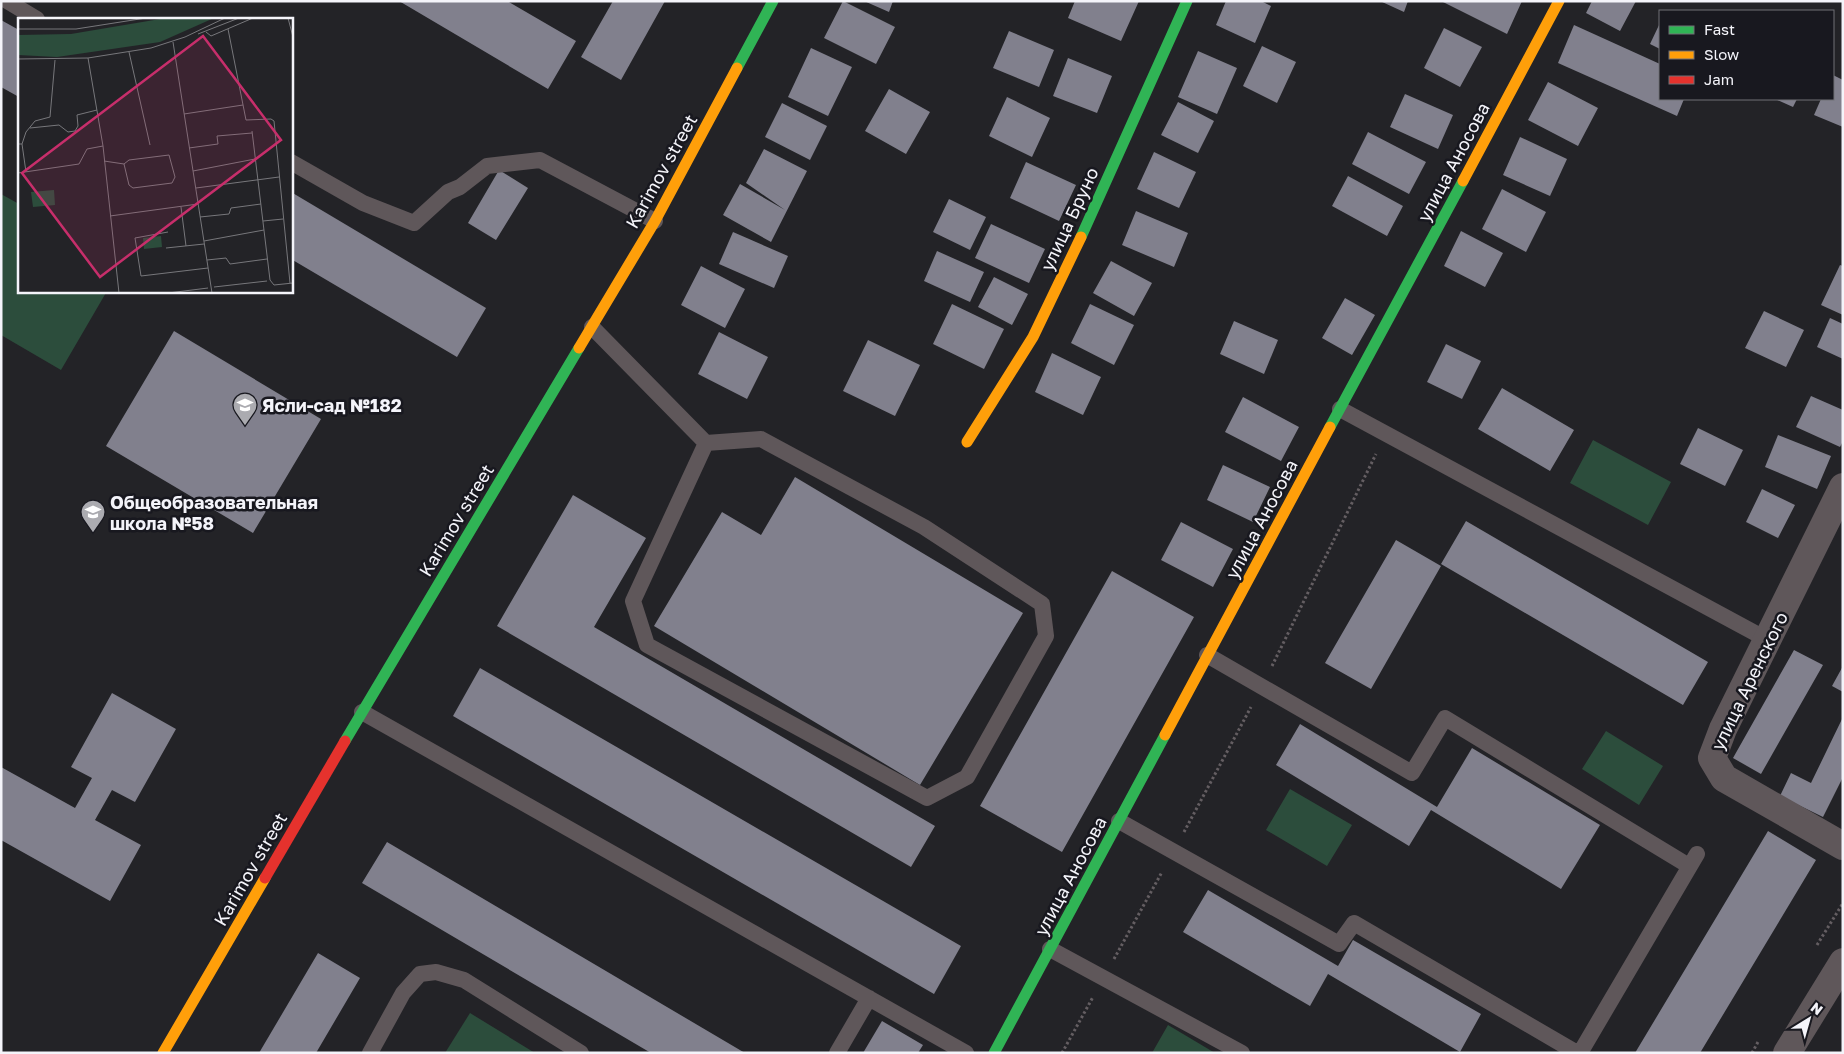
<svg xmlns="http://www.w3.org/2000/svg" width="1844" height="1054" font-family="'Golos Text',sans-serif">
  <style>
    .green { fill: #2c4d3c }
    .building { fill: #81808d }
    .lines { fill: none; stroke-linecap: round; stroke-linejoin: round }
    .path { stroke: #645e62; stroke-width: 3; stroke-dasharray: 2.5 2.5; stroke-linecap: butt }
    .lane { stroke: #5f575a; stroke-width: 16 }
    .street { stroke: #5f575a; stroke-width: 28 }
    .fast { stroke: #30b455; stroke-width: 11 }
    .slow { stroke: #ff9f0a; stroke-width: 11 }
    .jam { stroke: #e5322d; stroke-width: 11 }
    .labels { text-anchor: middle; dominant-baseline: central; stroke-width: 5; stroke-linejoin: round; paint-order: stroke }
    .street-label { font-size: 18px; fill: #f4f4fa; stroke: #18181f }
    .poi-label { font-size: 18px; font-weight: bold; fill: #f4f4fa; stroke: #18181f; text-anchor: start }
    .inset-road { fill: none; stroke: #77777b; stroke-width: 1 }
    .view { fill: #c72e6b; fill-opacity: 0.15; stroke: #c72e6b; stroke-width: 2.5 }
    .inset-edge { fill: none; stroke: #f4f4fa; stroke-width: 2.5 }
  </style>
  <rect width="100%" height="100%" fill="#232327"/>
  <!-- green -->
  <path class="green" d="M 1,194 L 19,204 L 19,291 L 107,291 L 61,370 L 1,335 Z
    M 1593,440 L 1671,482 L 1648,525 L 1570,483 Z
    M 1606,731 L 1663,766 L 1639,805 L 1582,769 Z
    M 1290,789 L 1352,825 L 1327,866 L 1266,830 Z
    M 470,1013 L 535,1053 L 445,1053 Z
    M 1168,1025 L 1215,1053 L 1152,1053 Z"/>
  <!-- building -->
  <path class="building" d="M 399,1 L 507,1 L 576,41 L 548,89 Z
    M 613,1 L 665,1 L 621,80 L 581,57 Z
    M 843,1 L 895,27 L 876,64 L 824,38 Z
    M 864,1 L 893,1 L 889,12 Z
    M 1075,1 L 1139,1 L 1121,41 L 1068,18 Z
    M 1226,1 L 1261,1 L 1271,6 L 1255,43 L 1216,25 Z
    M 1380,1 L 1408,1 L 1404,12 Z
    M 1441,1 L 1522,1 L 1507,34 Z
    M 1592,1 L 1636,1 L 1620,31 L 1586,13 Z
    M 1,20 L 19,30 L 19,97 L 1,87 Z
    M 1660,23 L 1660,49 L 1650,44 Z
    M 1574,25 L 1660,64 L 1660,99 L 1684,99 L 1677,116 L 1558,63 Z
    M 1444,28 L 1482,47 L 1460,87 L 1424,68 Z
    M 1009,31 L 1054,50 L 1039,87 L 993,68 Z
    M 1262,46 L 1296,62 L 1277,103 L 1243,86 Z
    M 811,48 L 852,67 L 828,116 L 788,97 Z
    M 1198,51 L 1237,68 L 1217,114 L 1178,97 Z
    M 1068,58 L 1112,76 L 1097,113 L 1053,96 Z
    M 1833,75 L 1843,80 L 1843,127 L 1814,115 L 1821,99 L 1833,99 Z
    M 1548,82 L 1598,108 L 1578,146 L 1528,120 Z
    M 889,89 L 930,112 L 906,154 L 865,131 Z
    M 1405,94 L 1453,115 L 1438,149 L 1390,127 Z
    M 1007,97 L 1050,118 L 1032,157 L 989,136 Z
    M 1775,99 L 1797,99 L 1793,107 Z
    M 1178,102 L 1214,121 L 1198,153 L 1161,135 Z
    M 782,103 L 827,126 L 810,160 L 765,137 Z
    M 1368,132 L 1426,162 L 1409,194 L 1352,164 Z
    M 1520,137 L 1567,159 L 1550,196 L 1503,175 Z
    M 764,149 L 807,171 L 771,242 L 723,215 L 740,184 L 785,210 L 746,183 Z
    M 1154,152 L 1196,172 L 1179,208 L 1137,189 Z
    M 1026,162 L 1076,185 L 1059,221 L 1010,198 Z
    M 499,170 L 528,188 L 496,240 L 468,223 Z
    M 1348,176 L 1403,206 L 1387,236 L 1332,206 Z
    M 1502,189 L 1546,212 L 1526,252 L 1482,229 Z
    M 291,192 L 486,308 L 457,357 L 291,259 Z
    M 949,199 L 986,217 L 970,250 L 933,232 Z
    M 1136,211 L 1188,233 L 1174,267 L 1122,245 Z
    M 991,224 L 1045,249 L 1029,283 L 975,258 Z
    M 1461,231 L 1503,253 L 1485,287 L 1444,266 Z
    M 733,232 L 788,256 L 774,288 L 719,264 Z
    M 937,251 L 984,272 L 970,302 L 924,281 Z
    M 1111,261 L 1152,283 L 1134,316 L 1093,293 Z
    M 1840,265 L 1843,266 L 1843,315 L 1821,305 Z
    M 701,266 L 745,289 L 725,328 L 681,305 Z
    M 994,277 L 1028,294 L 1012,325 L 978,307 Z
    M 1345,298 L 1375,315 L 1352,355 L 1322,338 Z
    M 952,304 L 1004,329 L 984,369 L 933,344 Z
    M 1090,304 L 1134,325 L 1114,365 L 1071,343 Z
    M 1764,311 L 1804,330 L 1786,367 L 1745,348 Z
    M 1830,318 L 1843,324 L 1843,359 L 1817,347 Z
    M 1234,321 L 1278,340 L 1264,374 L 1220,354 Z
    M 174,331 L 321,419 L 253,533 L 106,446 Z
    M 719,332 L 768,357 L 747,399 L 698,374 Z
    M 868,340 L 920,365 L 895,416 L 843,391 Z
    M 1446,344 L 1481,361 L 1462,399 L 1427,382 Z
    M 1052,353 L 1101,377 L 1083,415 L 1035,392 Z
    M 1502,388 L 1574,430 L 1550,471 L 1478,429 Z
    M 1811,396 L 1843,410 L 1843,441 L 1840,447 L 1796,427 Z
    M 1243,397 L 1299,427 L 1281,461 L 1225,432 Z
    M 1698,428 L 1743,450 L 1725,486 L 1680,464 Z
    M 1778,435 L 1831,456 L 1817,489 L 1765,467 Z
    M 1223,465 L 1270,487 L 1253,522 L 1207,500 Z
    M 795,477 L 1023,613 L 920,785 L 654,626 L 722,512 L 761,535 Z
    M 1762,489 L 1795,505 L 1778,538 L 1746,522 Z
    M 573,495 L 646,538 L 594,627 L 935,826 L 911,867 L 497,626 Z
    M 1466,521 L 1708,662 L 1683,705 L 1441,564 Z
    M 1181,522 L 1233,549 L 1213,587 L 1161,560 Z
    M 1396,540 L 1441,566 L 1371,689 L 1325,663 Z
    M 1112,571 L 1194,617 L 1062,852 L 980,806 Z
    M 1794,650 L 1823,665 L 1761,774 L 1733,758 Z
    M 1843,666 L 1843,692 L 1832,686 Z
    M 480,668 L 961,946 L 934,994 L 453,716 Z
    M 112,693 L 176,729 L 135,802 L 112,790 L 95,820 L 141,845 L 110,901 L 1,840 L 1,767 L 75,808 L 92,778 L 71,767 Z
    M 1843,717 L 1843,777 L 1823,817 L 1780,796 L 1791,773 L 1811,783 Z
    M 1300,724 L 1437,807 L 1472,748 L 1600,825 L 1561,889 L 1431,810 L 1409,846 L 1276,765 Z
    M 1768,831 L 1816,860 L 1700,1053 L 1635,1053 Z
    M 387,842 L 745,1053 L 651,1053 L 362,883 Z
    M 1208,890 L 1338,966 L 1353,940 L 1481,1014 L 1460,1052 L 1328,974 L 1310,1006 L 1183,932 Z
    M 318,953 L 360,978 L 316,1053 L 259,1053 Z
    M 882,1021 L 923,1045 L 918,1053 L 863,1053 Z"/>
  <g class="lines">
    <!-- path -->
    <path class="path" d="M 1272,666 L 1376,454
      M 1184,832 L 1251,707
      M 1817,945 L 1843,903
      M 1114,959 L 1162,872
      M 1062,1053 L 1093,997
      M 1752,1053 L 1759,1040"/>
    <!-- lane -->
    <path class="lane" d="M 7,1 L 37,19
      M 291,162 L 363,203 L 414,223 L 448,192 L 460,187 L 487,166 L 540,160 L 655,221
      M 592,327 L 706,443 L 761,439 L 924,527 L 1042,604 L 1046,636 L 967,777 L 927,798 L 647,645 L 633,601 L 706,443
      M 1340,409 L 1768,640
      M 1207,655 L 1412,773 L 1445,718 L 1689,866
      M 362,712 L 966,1053
      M 1119,821 L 1339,944 L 1354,923 L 1577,1053
      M 1050,949 L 1242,1053
      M 370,1053 L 403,993 L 420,974 L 436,972 L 464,980 L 581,1053
      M 837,1053 L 869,998
      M 1580,1053 L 1697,854"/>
    <!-- street -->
    <path class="street" d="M 1843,487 L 1723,729 L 1712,758 L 1724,778 L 1843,846
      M 1787,1053 L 1843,962"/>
    <!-- fast -->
    <path class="fast" d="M 737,68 L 773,1
      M 1081,237 L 1187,1
      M 1330,427 L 1463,181
      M 345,741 L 579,348
      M 994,1053 L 1165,735"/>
    <!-- slow -->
    <path class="slow" d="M 1463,181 L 1559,1
      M 579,348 L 655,221 L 737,68
      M 967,442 L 1033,337 L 1081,237
      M 1165,735 L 1330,427
      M 163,1053 L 265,878"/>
    <!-- jam -->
    <path class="jam" d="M 265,878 L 345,741"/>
  </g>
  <!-- icons -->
  <defs>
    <symbol id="school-pin" viewBox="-11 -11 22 30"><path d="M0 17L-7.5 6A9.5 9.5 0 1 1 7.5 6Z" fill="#ababb0" stroke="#18181f"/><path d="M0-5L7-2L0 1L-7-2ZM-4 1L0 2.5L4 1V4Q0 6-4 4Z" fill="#fff"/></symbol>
  </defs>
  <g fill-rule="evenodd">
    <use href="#school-pin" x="231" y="391" width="28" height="38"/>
    <use href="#school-pin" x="79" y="498" width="28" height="38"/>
  </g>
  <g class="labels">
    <!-- street labels -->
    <g class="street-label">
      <text transform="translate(1453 162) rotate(-62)">улица Аносова</text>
      <text transform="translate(661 171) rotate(-61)">Karimov street</text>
      <text transform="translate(1069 219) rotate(-65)">улица Бруно</text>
      <text transform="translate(1261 519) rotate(-62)">улица Аносова</text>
      <text transform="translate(456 520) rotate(-59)">Karimov street</text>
      <text transform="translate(1749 681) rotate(-64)">улица Аренского</text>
      <text transform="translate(250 869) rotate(-60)">Karimov street</text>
      <text transform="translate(1070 876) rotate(-62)">улица Аносова</text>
    </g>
    <!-- poi labels -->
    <g class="poi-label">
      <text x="262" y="405">Ясли-сад №182</text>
      <text x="110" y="502">Общеобразовательная<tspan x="110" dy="21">школа №58</tspan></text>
    </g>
  </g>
  <!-- overview -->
  <g transform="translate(18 18)">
    <rect width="275" height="275" fill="#232327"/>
    <path d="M 148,0 L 196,0 L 142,24 L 39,39 L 0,37 L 0,17 L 53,16 ZM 36,172 L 37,187 L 15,189 L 13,174 ZM 143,218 L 144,229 L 126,231 L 125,220 Z" fill="#2c4d3c"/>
    <path class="inset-road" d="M 270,0 L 275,19M 0,11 L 58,11 L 128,0M 210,11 L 228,102 L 253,101 L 256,103 L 272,265M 188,14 L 193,18 L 235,0M 180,16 L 221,0M 155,24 L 194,275M 111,34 L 132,127M 70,40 L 85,128 L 101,275M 0,41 L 70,40 L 133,30 L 167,19 L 207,0M 166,96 L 225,87M 12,110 L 41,107 L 50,114 L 57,113 L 60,108 L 59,97 L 79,92M 234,113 L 252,262 L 256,267M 0,126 L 4,126 L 8,114 L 17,103 L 32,99 L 37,42M 4,126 L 8,154M 171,130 L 200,126 L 199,118 L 234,115M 86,143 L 106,146 L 111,142 L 151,137 L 157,159 L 154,165 L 115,170 L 111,167 L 106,146M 175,153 L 237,141M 0,155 L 61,146 L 69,131 L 85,128M 178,170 L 261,159M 163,189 L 168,228M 92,198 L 180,186M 182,199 L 211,196 L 213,190 L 243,186M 245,203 L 265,201M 150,214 L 117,220 L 123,258 L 190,250M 186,223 L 246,212M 148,230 L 186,226M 189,242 L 208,240 L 212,246 L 249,241M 256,267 L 275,265M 196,269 L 249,263M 150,275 L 190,270"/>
    <path class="view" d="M 185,18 L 263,122 L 82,259 L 4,155 Z"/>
    <rect width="275" height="275" class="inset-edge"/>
  </g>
  <!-- border -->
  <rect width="1844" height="1054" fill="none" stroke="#f4f4fa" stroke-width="5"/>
  <!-- legend -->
  <rect x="1659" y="10" width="175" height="90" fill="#18181f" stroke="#707077"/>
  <rect x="1669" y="26" width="25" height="8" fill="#30b455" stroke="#707077"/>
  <text x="1704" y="35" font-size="15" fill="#f4f4fa">Fast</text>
  <rect x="1669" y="51" width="25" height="8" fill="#ff9f0a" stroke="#707077"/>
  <text x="1704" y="60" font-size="15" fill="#f4f4fa">Slow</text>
  <rect x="1669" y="76" width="25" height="8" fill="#e5322d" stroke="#707077"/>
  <text x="1704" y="85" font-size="15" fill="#f4f4fa">Jam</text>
  <!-- north arrow -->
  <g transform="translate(1809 1019) rotate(37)" stroke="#18181f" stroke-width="4" paint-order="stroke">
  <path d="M0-4L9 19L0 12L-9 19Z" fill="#f4f4fa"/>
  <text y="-8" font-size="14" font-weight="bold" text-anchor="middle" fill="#f4f4fa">N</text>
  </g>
</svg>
